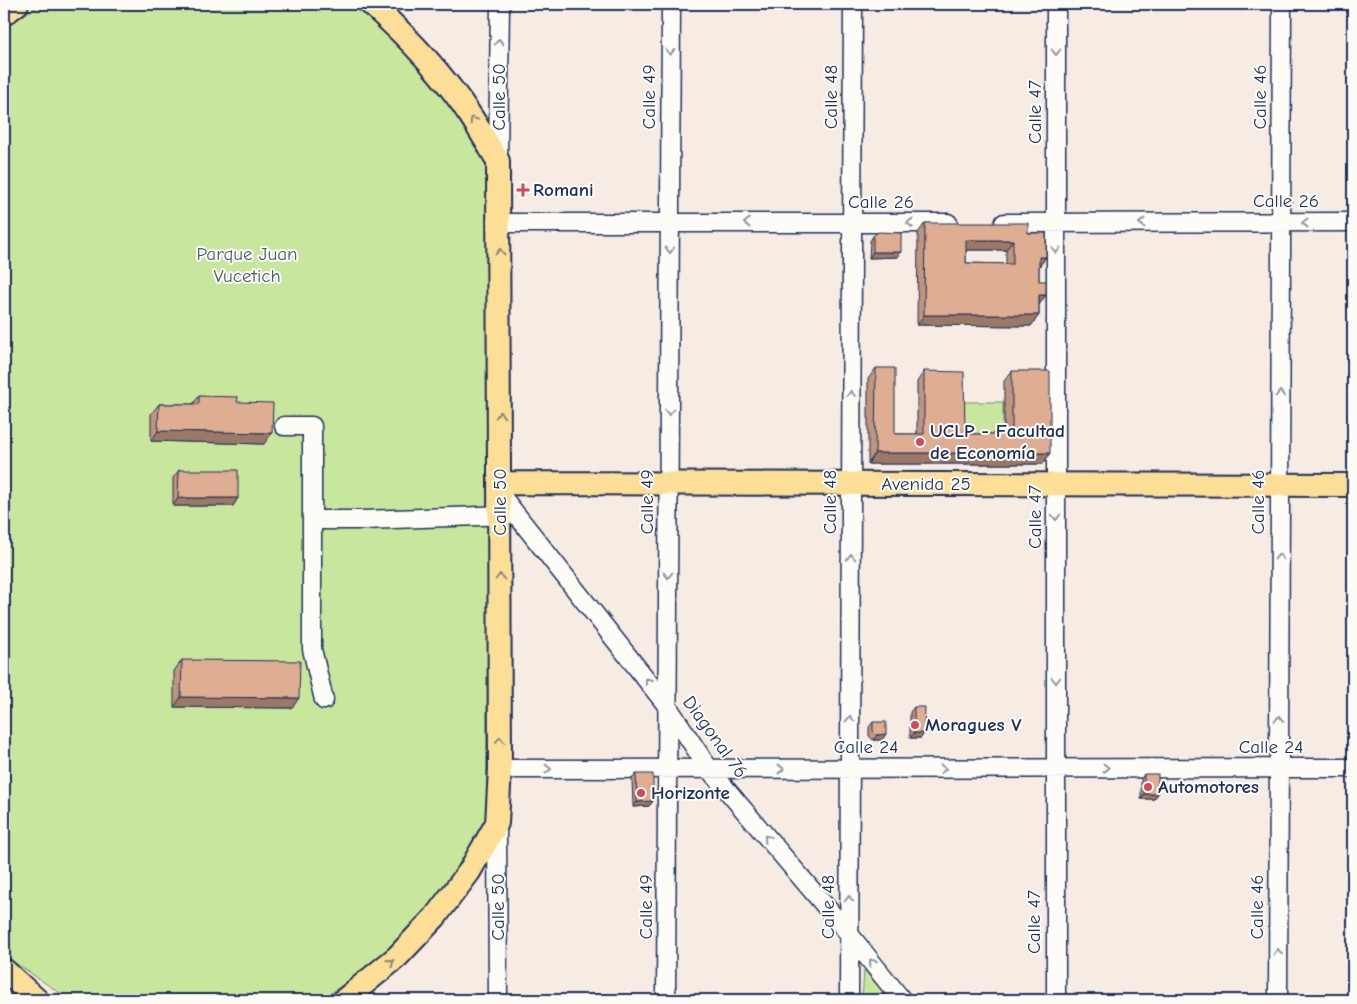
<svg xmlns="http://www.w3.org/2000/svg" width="1357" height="1004" font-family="'Comic Neue',sans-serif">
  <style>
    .green { fill: #c9e69d; stroke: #728a7e }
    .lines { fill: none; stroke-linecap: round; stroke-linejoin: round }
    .minor-casing { stroke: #1b2f5e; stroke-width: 21 }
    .major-casing { stroke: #1b2f5e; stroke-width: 26 }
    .minor { stroke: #fdfcf7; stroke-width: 18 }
    .major { stroke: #fcde96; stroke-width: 22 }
    .wall { fill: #c0957e; stroke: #1b2f5e; fill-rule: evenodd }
    .shaded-wall { fill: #9c7966; stroke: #1b2f5e }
    .building { fill: #dfad92; stroke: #1b2f5e; fill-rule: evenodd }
    .oneway { stroke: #8c96aa }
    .oneway2 { stroke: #8c867a }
    .poi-dot { fill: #d1495b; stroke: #fdfcf7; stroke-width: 2 }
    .labels { text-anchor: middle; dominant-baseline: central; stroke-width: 4; stroke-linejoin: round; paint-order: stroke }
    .street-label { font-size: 19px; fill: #1b2f5e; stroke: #fdfcf7 }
    .poi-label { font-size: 19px; font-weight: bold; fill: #1b2f5e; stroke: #fdfcf7; text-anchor: start }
    .park-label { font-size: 19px; fill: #465d6e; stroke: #fdfcf7 }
  </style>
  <rect width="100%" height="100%" fill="#f7ece3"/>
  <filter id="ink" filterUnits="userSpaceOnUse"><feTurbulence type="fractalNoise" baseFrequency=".02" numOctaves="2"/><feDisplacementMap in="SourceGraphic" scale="10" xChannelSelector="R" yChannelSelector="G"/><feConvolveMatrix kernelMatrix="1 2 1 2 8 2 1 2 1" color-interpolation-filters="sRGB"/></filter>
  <g filter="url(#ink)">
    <!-- green -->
    <path class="green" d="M 40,4 L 349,4 L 414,52 L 492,166 L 486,828 L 409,938 L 321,1000 L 70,1000 L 4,955 L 4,29 Z
      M 959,402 L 1003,402 L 1003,443 L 958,442 Z
      M 864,970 L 890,1000 L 862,1000 Z"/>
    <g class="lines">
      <defs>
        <path id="minor" d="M 498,161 L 500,4
          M 499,223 L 948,223
          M 1004,223 L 1353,222
          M 284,426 L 312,426 L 312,649 L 324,700
          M 500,494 L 668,707 L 709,769 L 849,934 L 902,1000
          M 312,520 L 363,520 L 510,515
          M 500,769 L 1353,768
          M 497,823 L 498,1000
          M 666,1000 L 671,4
          M 849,1000 L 853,4
          M 1056,1000 L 1056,4
          M 1278,1000 L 1282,4"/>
        <path id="major" d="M 4,14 L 17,4
          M 500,483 L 1353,485
          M 4,970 L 37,1000
          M 344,1000 L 397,957 L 435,917 L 469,872 L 497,823 L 500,769 L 498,161 C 489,146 480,130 470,115 C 443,74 408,37 371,4"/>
      </defs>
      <!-- minor casing -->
      <use href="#minor" class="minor-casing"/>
      <!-- major casing -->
      <use href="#major" class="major-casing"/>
      <!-- minor -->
      <use href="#minor" class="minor"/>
      <!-- major -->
      <use href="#major" class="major"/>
    </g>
    <!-- wall -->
    <path class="wall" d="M 925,223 L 1028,233 L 1046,257 L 1039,267 L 1039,315 L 1031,326 L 917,325 L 918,233 ZM 966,250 L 1006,250 L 1006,264 L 966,263 Z
      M 873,236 L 901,252 L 898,257 L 869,258 L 870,241 Z
      M 876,368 L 895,434 L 917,434 L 917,382 L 924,371 L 965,434 L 1004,434 L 1004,381 L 1012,371 L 1043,464 L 868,464 L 868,379 Z
      M 199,396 L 237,402 L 264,444 L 151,441 L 151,414 L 159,404 L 193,404 Z
      M 179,470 L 238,498 L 233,506 L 173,506 L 173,478 Z
      M 182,660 L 292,708 L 174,707 L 174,671 Z
      M 914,707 L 924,733 L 921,738 L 910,738 L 910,712 Z
      M 873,722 L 882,740 L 873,740 L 869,736 L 869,727 Z
      M 636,774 L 653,801 L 649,806 L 633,807 L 632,779 Z
      M 1144,774 L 1154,799 L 1141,799 L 1141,779 Z"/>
    <!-- shaded-wall -->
    <path class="shaded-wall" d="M 966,240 L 1013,240 L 1006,250 L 959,250 Z
      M 873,252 L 901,252 L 898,257 L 869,258 Z
      M 1039,257 L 1046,257 L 1038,268 Z
      M 1039,295 L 1046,295 L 1039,305 Z
      M 924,315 L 1039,315 L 1031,326 L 917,325 Z
      M 158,431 L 272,433 L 264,444 L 151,441 Z
      M 875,453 L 1050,453 L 1043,464 L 868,464 Z
      M 178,498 L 238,498 L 233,506 L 173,506 Z
      M 181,697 L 299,698 L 292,708 L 174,707 Z
      M 914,733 L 924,733 L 921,738 L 910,738 Z
      M 886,734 L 882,740 L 873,740 L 877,735 Z
      M 1144,794 L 1158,794 L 1154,799 L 1141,799 Z
      M 653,801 L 649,806 L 633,807 L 637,802 Z"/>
    <!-- building -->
    <path class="building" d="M 925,223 L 1028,223 L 1028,233 L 1046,233 L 1046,257 L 1039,257 L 1039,281 L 1046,281 L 1046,295 L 1039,295 L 1039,315 L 924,315 ZM 966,240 L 1013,240 L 1013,264 L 966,263 Z
      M 878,232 L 901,233 L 901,252 L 873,252 L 873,236 Z
      M 876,368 L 895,368 L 895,434 L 924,434 L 924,371 L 964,372 L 965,434 L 1012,434 L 1012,371 L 1050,371 L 1050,453 L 875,453 Z
      M 199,396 L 238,397 L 237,402 L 273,403 L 272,433 L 158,431 L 159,404 L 199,404 Z
      M 179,470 L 238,470 L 238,498 L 178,498 Z
      M 182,660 L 300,661 L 299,698 L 181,697 Z
      M 914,707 L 925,707 L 924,733 L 914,733 Z
      M 873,722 L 886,722 L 886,734 L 877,735 L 873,731 Z
      M 636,774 L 653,774 L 653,801 L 637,802 Z
      M 1144,774 L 1158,774 L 1158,794 L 1144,794 Z"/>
    <!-- one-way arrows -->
    <defs><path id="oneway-chevron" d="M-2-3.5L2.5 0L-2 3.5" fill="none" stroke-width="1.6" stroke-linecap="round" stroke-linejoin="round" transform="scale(1.25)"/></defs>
    <g class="oneway">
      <use href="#oneway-chevron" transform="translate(499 42) rotate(-90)"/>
      <use href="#oneway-chevron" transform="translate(670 52) rotate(90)"/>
      <use href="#oneway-chevron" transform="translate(1056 52) rotate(90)"/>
      <use href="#oneway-chevron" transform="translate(747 223) rotate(180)"/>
      <use href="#oneway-chevron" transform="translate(910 223) rotate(180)"/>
      <use href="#oneway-chevron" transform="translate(1142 223) rotate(180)"/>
      <use href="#oneway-chevron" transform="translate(1305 223) rotate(180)"/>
      <use href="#oneway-chevron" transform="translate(670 250) rotate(90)"/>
      <use href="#oneway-chevron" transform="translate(1056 250) rotate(90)"/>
      <use href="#oneway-chevron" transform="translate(851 394) rotate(-90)"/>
      <use href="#oneway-chevron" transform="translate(1280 394) rotate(-90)"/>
      <use href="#oneway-chevron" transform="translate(669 412) rotate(90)"/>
      <use href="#oneway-chevron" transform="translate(1056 517) rotate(90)"/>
      <use href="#oneway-chevron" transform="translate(851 557) rotate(-90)"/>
      <use href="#oneway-chevron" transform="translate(1279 557) rotate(-90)"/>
      <use href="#oneway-chevron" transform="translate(668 575) rotate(90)"/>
      <use href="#oneway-chevron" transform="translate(1056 680) rotate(90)"/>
      <use href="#oneway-chevron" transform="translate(648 681) rotate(-128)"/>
      <use href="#oneway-chevron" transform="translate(850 719) rotate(-90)"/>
      <use href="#oneway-chevron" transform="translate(1279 719) rotate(-90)"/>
      <use href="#oneway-chevron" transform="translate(1106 768)"/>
      <use href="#oneway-chevron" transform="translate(548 769)"/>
      <use href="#oneway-chevron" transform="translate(781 769)"/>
      <use href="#oneway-chevron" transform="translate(943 769)"/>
      <use href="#oneway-chevron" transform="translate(767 838) rotate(-130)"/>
      <use href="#oneway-chevron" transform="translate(849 899) rotate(-90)"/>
      <use href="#oneway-chevron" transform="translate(1278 952) rotate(-90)"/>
      <use href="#oneway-chevron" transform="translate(872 962) rotate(-129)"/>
    </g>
    <g class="oneway2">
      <use href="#oneway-chevron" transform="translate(473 120) rotate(-123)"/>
      <use href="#oneway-chevron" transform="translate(500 252) rotate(-90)"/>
      <use href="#oneway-chevron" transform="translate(500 415) rotate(-90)"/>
      <use href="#oneway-chevron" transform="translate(500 577) rotate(-90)"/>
      <use href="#oneway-chevron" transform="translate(500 740) rotate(-90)"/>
      <use href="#oneway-chevron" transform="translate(391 962) rotate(-40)"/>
    </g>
  </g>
  <!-- markers -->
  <g class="poi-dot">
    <path d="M520.5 182.5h5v5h5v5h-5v5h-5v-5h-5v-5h5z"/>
    <circle cx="920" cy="442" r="5"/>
    <circle cx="915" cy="725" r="5"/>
    <circle cx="1148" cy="787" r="5"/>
    <circle cx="641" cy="793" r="5"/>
  </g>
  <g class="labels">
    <!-- street labels -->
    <g class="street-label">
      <text transform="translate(499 97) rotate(-90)">Calle 50</text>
      <text transform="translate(649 97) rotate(-90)">Calle 49</text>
      <text transform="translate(831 97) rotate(-90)">Calle 48</text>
      <text transform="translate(1260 97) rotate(-90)">Calle 46</text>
      <text transform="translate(1035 112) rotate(-90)">Calle 47</text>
      <text x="1286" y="201">Calle 26</text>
      <text x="881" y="202">Calle 26</text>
      <text x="926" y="484">Avenida 25</text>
      <text transform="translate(500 502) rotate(-90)">Calle 50</text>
      <text transform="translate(647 502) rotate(-90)">Calle 49</text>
      <text transform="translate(830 502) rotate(-90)">Calle 48</text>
      <text transform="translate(1258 502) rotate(-90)">Calle 46</text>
      <text transform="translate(1035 517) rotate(-90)">Calle 47</text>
      <text transform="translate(715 737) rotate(54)">Diagonal 76</text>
      <text x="866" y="747">Calle 24</text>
      <text x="1271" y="747">Calle 24</text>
      <text transform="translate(498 907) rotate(-90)">Calle 50</text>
      <text transform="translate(646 907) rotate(-90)">Calle 49</text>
      <text transform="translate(828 907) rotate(-90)">Calle 48</text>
      <text transform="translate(1257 907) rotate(-90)">Calle 46</text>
      <text transform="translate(1034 922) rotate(-90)">Calle 47</text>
    </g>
    <!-- poi labels -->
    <g class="poi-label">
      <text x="533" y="190">Romani</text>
      <text x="930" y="431">UCLP - Facultad<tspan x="930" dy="22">de Economía</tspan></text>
      <text x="925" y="725">Moragues V</text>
      <text x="1158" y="787">Automotores</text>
      <text x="651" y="793">Horizonte</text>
    </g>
    <!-- park labels -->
    <g class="park-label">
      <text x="247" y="254">Parque Juan<tspan x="247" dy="22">Vucetich</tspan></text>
    </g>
  </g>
  <!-- margin -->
  <rect width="1357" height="1004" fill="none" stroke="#fdfcf7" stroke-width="20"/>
  <rect x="10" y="10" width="1337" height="984" fill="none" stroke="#1b2f5e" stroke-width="2" filter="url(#ink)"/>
</svg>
